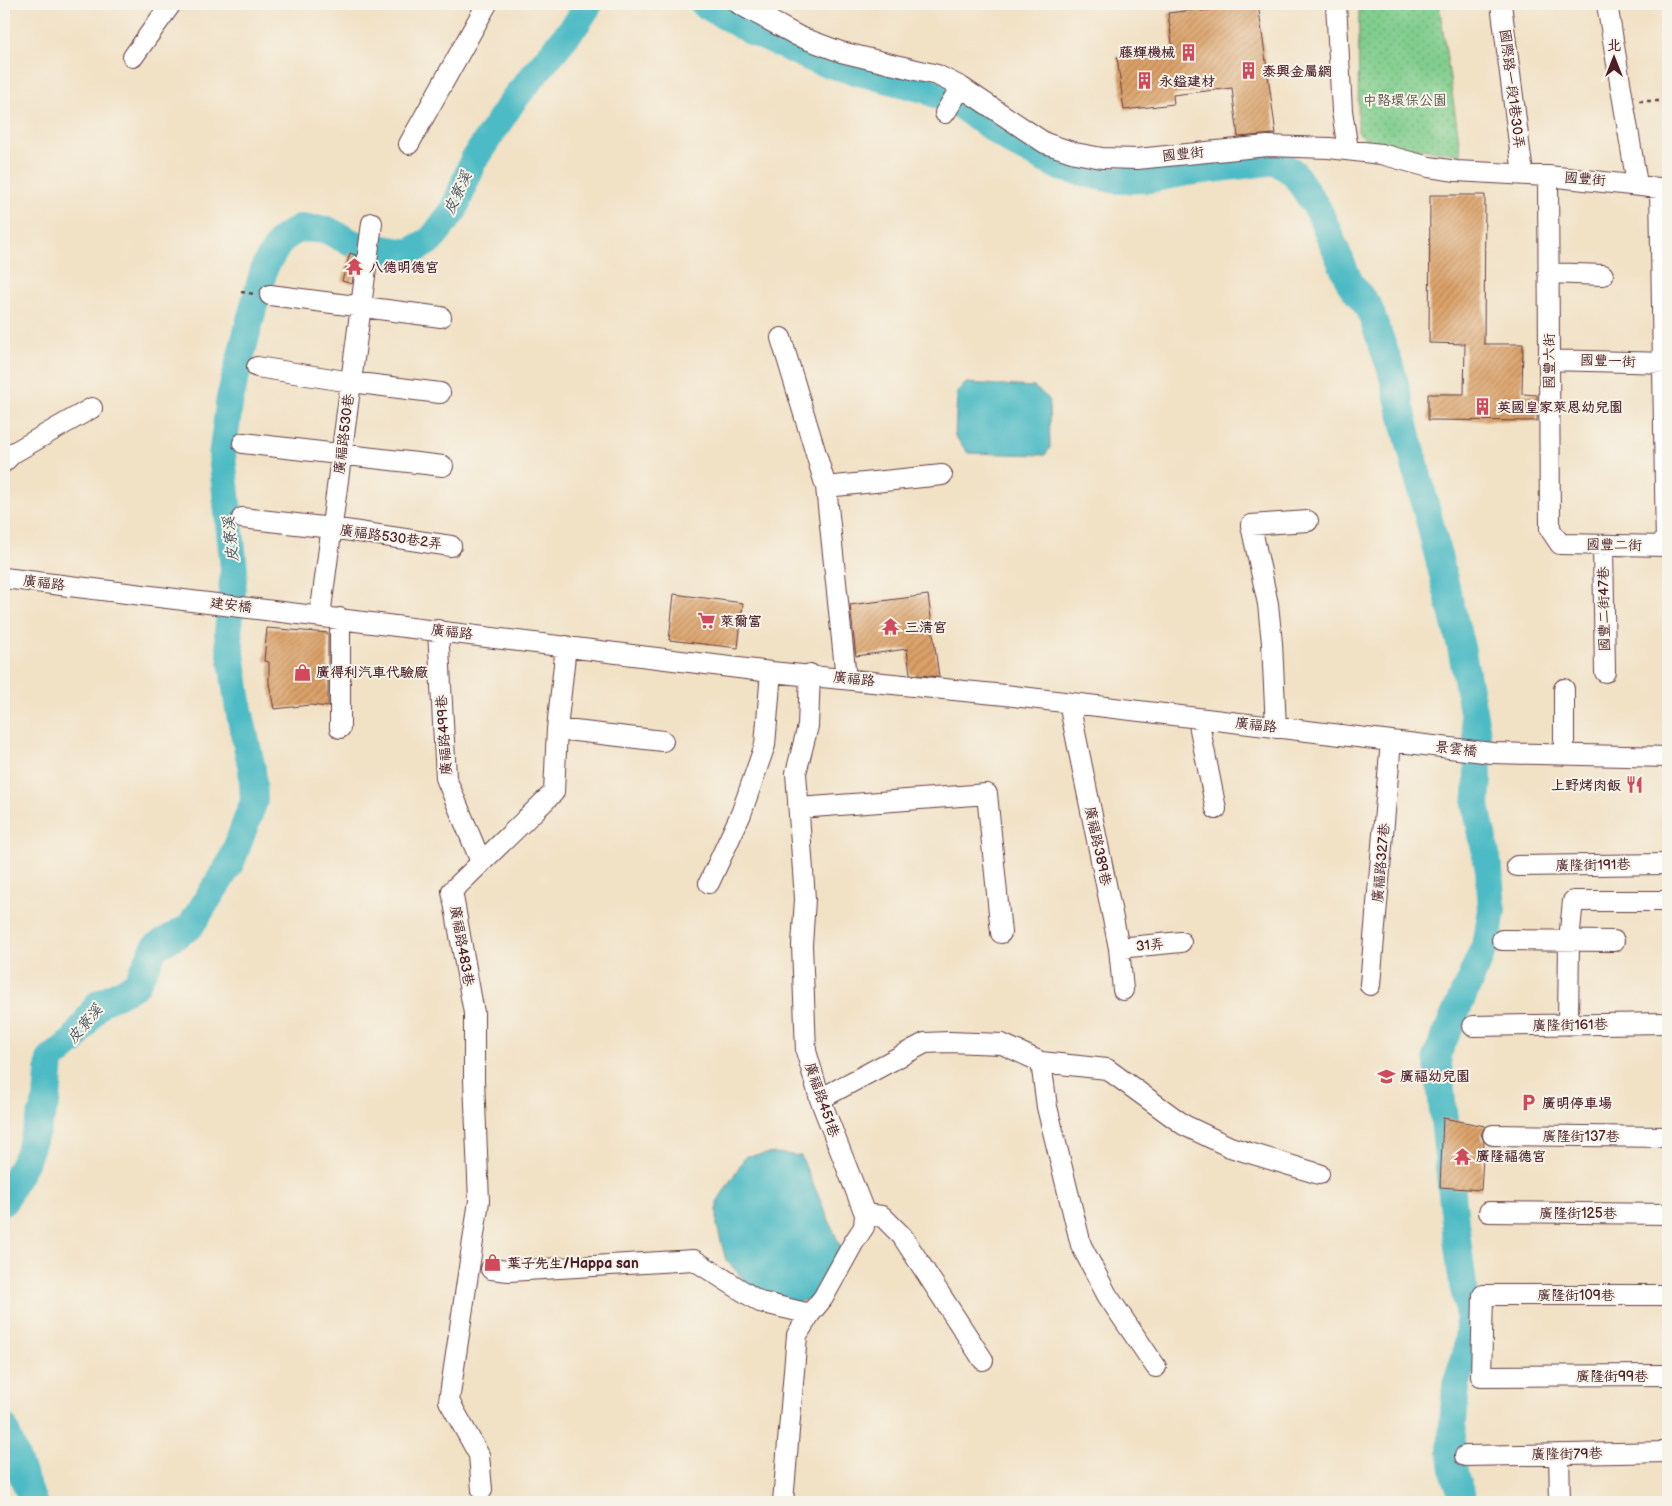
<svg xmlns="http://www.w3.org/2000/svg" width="1672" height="1506" font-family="'Balsamiq Sans','LXGW WenKai TC',sans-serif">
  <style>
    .park { fill: url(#park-dots); stroke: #65765c }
    .water { fill: #4dbbc5; stroke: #4c6d78 }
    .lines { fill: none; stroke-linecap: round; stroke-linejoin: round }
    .river { stroke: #4dbbc5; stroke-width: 28 }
    .building { fill: url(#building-hatch) }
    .minor-casing { stroke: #633c42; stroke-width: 22 }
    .path { stroke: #633c42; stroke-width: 2.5; stroke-dasharray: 4 4; stroke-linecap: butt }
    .minor { stroke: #fff; stroke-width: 20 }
    .labels { text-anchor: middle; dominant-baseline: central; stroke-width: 4; stroke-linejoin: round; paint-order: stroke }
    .poi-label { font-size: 14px; font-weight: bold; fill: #4a1f2b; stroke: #f7f3e8; text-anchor: start }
    .street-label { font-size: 14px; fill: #4a1f2b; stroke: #f7f3e8 }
    .park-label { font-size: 14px; fill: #5a5348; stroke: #f7f3e8 }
    .water-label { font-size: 15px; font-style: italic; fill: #4b5661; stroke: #f7f3e8 }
  </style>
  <defs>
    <pattern id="park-dots" width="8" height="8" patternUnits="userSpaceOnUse" patternTransform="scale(1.25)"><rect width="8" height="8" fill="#80cd8d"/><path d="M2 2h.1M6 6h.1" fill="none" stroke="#6ba673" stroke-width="1.8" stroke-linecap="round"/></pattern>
    <pattern id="building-hatch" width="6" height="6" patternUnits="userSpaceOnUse" patternTransform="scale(1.25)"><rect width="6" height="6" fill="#dca269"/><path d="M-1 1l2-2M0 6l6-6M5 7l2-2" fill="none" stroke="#b48357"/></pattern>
  </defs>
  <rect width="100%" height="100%" fill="#f7f3e8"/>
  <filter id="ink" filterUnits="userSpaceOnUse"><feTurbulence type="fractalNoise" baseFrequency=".02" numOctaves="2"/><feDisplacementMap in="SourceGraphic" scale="10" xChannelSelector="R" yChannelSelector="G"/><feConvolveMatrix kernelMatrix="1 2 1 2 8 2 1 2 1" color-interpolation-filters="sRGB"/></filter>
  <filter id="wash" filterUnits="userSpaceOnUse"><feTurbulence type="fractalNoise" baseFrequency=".0096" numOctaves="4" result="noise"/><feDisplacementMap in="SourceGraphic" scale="20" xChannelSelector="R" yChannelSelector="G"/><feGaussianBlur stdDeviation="1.12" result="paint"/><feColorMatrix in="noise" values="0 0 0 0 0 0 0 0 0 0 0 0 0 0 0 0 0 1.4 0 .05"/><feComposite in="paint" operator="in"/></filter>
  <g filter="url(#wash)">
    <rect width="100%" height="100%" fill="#f1e1c5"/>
    <!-- park -->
    <path class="park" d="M 1354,4 L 1439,4 L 1461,154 L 1369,143 L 1358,132 L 1359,9 Z"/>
    <!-- water -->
    <path class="water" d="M 966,383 L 1034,387 L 1049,399 L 1050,448 L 1045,455 L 968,453 L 955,436 L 957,392 Z
      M 776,1153 L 801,1156 L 841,1248 L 817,1295 L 792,1305 L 761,1298 L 726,1260 L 717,1226 L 717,1202 L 746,1156 Z"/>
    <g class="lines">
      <!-- river -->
      <path class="river" d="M 704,4 L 751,31 L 817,61 L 927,90 L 961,106 L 1015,144 L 1060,167 L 1117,180 L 1150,179 L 1187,172 L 1276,161 L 1294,173 L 1319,211 L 1350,283 L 1369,308 L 1391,369 L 1461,647 L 1477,733 L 1478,780 L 1476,805 L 1489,870 L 1492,909 L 1487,941 L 1437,1055 L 1456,1231 L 1463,1285 L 1468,1307 L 1469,1327 L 1466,1355 L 1456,1385 L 1451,1450 L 1455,1477 L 1464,1502
        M 4,1201 L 27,1157 L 47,1099 L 50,1060 L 74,1040 L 98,1004 L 136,985 L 155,947 L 190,927 L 231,862 L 254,801 L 252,769 L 239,710 L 228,633 L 234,569 L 222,456 L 230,398 L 253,309 L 265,266 L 282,239 L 300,228 L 327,230 L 354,244 L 408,253 L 431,240 L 454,210 L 473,161 L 514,99 L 576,24 L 589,4
        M 4,1427 L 33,1502"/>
    </g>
    <g id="blocks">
      <!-- building -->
      <path class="building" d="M 1252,4 L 1258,4 L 1276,134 L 1238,137 L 1232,88 L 1173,95 L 1174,104 L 1124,110 L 1117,57 L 1173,51 L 1168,13 L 1201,9 L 1201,11 Z
        M 1430,195 L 1485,195 L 1484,344 L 1523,344 L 1522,394 L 1537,395 L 1537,421 L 1428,420 L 1428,394 L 1464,394 L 1465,344 L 1429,343 Z
        M 350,253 L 356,255 L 352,284 L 342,281 Z
        M 674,594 L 743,603 L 738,648 L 669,640 Z
        M 928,595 L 939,677 L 910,674 L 907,649 L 856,656 L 850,605 Z
        M 267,628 L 328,633 L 328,707 L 310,705 L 274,709 L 269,683 L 269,662 L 264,661 Z
        M 1443,1118 L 1485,1126 L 1481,1134 L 1484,1142 L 1481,1190 L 1440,1187 Z"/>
    </g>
  </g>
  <g filter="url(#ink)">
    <use href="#blocks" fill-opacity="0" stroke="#633c42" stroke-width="1"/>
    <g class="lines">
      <defs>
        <path id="minor" d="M 739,4 L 798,36 L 841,52 L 937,75 L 961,87 L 1045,143 L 1075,153 L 1102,158 L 1137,159 L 1267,146 L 1329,148 L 1381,154 L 1429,167 L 1456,171 L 1548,176 L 1668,189
          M 1336,4 L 1342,111 L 1348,150
          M 1501,4 L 1523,174
          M 1607,4 L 1637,184
          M 133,57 L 171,4
          M 945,113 L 961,87
          M 409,144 L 487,4
          M 1548,176 L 1550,529 L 1560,544 L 1668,546
          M 1660,188 L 1666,546
          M 1548,273 L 1603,275
          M 270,295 L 441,317
          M 781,338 L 826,487 L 846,678
          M 1548,360 L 1668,363
          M 257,367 L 351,382 L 440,393
          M 243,443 L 443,466
          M 4,462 L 13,453 L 92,408
          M 826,487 L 942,475
          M 242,518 L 332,528 L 451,546
          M 1603,545 L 1605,672
          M 4,578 L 771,672 L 1005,695 L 1492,753 L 1668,757
          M 320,616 L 372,223
          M 340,618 L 340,728
          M 438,630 L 446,778 L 481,862
          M 1564,689 L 1564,755
          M 1069,703 L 1119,948 L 1123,990
          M 1198,719 L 1216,809
          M 1276,728 L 1272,643 L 1268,604 L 1251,525 L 1308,521
          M 557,729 L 663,741
          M 799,808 L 987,794 L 1001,933
          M 1517,866 L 1668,864
          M 709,883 L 741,814 L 765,745 L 771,672
          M 1502,940 L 1614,941
          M 1119,948 L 1181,942
          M 1370,985 L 1391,741
          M 1568,1025 L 1569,940 L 1573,901 L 1668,901
          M 1473,1026 L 1668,1023
          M 1041,1062 L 1047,1107 L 1081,1245 L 1107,1295 L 1156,1367
          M 820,1099 L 925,1043 L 949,1042 L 1002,1044 L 1041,1062 L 1107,1069 L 1184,1125 L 1230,1147 L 1319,1174
          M 1493,1135 L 1668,1137
          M 1489,1212 L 1668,1214
          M 865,1214 L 882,1216 L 902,1236 L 983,1360
          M 491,1269 L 509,1271 L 694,1260 L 760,1302 L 810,1314
          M 1668,1295 L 1483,1295 L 1481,1376 L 1668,1375
          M 1559,1454 L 1560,1502
          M 1465,1456 L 1668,1452
          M 482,1490 L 479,1455 L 449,1401 L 479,1201 L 474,1080 L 474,1013 L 452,891 L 554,792 L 557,729 L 566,646
          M 783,1502 L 797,1335 L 810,1314 L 823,1298 L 854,1242 L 864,1227 L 865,1214 L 820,1099 L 806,1051 L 802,945 L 805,899 L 796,773 L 808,726 L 810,674"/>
      </defs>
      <!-- minor casing -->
      <use href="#minor" class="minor-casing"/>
      <!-- path -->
      <path class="path" d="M 1639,101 L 1668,101
        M 241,292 L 255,294"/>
      <!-- minor -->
      <use href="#minor" class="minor"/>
    </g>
  </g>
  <!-- icons -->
  <defs>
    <symbol id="building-bare" viewBox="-9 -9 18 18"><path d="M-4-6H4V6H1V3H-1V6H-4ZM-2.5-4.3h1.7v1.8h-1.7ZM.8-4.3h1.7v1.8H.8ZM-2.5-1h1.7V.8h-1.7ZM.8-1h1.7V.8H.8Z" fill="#d1495b" stroke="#f7f3e8" stroke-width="2.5" paint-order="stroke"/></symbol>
    <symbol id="temple-bare" viewBox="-9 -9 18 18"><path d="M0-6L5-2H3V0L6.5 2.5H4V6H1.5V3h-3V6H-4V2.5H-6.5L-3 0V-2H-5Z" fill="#d1495b" stroke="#f7f3e8" stroke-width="2.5" paint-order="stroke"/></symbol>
    <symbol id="supermarket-bare" viewBox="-9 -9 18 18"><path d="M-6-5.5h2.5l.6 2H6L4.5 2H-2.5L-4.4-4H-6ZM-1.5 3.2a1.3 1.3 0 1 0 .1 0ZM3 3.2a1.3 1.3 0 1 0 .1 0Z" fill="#d1495b" stroke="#f7f3e8" stroke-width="2.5" paint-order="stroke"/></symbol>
    <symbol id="shop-bare" viewBox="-9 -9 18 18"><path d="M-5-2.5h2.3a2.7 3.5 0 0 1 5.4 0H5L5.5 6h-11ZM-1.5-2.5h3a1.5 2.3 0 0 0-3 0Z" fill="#d1495b" stroke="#f7f3e8" stroke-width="2.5" paint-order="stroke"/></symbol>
    <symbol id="restaurant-bare" viewBox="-9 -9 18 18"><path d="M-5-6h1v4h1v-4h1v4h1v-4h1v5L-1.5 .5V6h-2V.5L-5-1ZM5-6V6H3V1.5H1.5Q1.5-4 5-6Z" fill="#d1495b" stroke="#f7f3e8" stroke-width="2.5" paint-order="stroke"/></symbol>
    <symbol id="school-bare" viewBox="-9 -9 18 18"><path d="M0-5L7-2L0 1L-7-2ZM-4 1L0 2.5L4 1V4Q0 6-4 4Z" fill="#d1495b" stroke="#f7f3e8" stroke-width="2.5" paint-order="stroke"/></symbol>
    <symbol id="parking-bare" viewBox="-9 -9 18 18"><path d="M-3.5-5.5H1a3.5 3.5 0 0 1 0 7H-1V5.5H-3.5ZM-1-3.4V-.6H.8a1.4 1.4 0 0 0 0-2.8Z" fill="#d1495b" stroke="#f7f3e8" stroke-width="2.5" paint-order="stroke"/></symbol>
  </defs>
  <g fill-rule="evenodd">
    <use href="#building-bare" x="1176" y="40" width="25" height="25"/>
    <use href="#building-bare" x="1236" y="58" width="25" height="25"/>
    <use href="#building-bare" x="1132" y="68" width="25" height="25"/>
    <use href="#temple-bare" x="342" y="254" width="25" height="25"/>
    <use href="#building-bare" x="1470" y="394" width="25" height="25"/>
    <use href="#supermarket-bare" x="694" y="608" width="25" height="25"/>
    <use href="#temple-bare" x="878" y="614" width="25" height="25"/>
    <use href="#shop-bare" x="290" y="660" width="25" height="25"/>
    <use href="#restaurant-bare" x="1622" y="772" width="25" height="25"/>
    <use href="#school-bare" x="1374" y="1064" width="25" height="25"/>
    <use href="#parking-bare" x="1516" y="1090" width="25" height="25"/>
    <use href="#temple-bare" x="1450" y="1144" width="25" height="25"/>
    <use href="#shop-bare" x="480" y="1250" width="25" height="25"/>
  </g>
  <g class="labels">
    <!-- poi labels -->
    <g class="poi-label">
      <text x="1175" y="52" text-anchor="end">藤輝機械</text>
      <text x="1262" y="71">泰興金屬網</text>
      <text x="1159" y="81">永鎰建材</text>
      <text x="369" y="267">八德明德宮</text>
      <text x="1497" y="407">英國皇家萊恩幼兒園</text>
      <text x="720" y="621">萊爾富</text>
      <text x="905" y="627">三清宮</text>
      <text x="316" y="672">廣得利汽車代驗廠</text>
      <text x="1621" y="785" text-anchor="end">上野烤肉飯</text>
      <text x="1400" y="1076">廣福幼兒園</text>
      <text x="1542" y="1103">廣明停車場</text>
      <text x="1476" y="1156">廣隆福德宮</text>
      <text x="507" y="1263">葉子先生/Happa san</text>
    </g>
    <!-- street labels -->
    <g class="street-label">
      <text transform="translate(1512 89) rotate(83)">國際路一段1巷30弄</text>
      <text transform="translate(1183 154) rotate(-6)">國豐街</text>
      <text transform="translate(1585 179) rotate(5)">國豐街</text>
      <text transform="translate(1549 361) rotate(-90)">國豐六街</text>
      <text transform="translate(1608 361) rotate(2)">國豐一街</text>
      <text transform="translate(344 434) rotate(-83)">廣福路530巷</text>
      <text transform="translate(391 537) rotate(8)">廣福路530巷2弄</text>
      <text transform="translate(1614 545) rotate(1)">國豐二街</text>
      <text transform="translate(44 583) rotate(7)">廣福路</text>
      <text transform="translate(231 605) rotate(7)">建安橋</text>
      <text transform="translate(1604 609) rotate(-91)">國豐二街47巷</text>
      <text transform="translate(452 632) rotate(7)">廣福路</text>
      <text transform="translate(854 679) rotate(6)">廣福路</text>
      <text transform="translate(1256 725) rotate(6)">廣福路</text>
      <text transform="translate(444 735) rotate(-94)">廣福路499巷</text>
      <text transform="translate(1456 749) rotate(7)">景雲橋</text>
      <text transform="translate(1098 846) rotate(78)">廣福路389巷</text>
      <text transform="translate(1381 863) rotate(-85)">廣福路327巷</text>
      <text transform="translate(1593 865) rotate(-1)">廣隆街191巷</text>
      <text transform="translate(1150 945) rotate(-6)">31弄</text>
      <text transform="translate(462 946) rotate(80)">廣福路483巷</text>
      <text transform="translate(1570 1025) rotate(-1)">廣隆街161巷</text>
      <text transform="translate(822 1100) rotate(71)">廣福路451巷</text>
      <text x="1581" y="1136">廣隆街137巷</text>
      <text x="1578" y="1213">廣隆街125巷</text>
      <text x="1576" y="1295">廣隆街109巷</text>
      <text x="1612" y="1376">廣隆街99巷</text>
      <text transform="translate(1567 1454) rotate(-1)">廣隆街79巷</text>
    </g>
    <!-- park labels -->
    <g class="park-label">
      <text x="1405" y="100">中路環保公園</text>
    </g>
    <!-- water labels -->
    <g class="water-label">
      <text transform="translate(458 193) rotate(-65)">皮寮溪</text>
      <text transform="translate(231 539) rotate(-96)">皮寮溪</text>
      <text transform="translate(85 1024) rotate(-50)">皮寮溪</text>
    </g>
  </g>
  <!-- margin -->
  <rect width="1672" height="1506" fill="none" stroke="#f7f3e8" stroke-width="20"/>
  <!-- north arrow -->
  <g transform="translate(1614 58)" stroke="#f7f3e8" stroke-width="4" paint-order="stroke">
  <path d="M0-4L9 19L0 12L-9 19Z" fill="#4a1f2b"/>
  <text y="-8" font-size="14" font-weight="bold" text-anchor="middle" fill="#4a1f2b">北</text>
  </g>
</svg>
